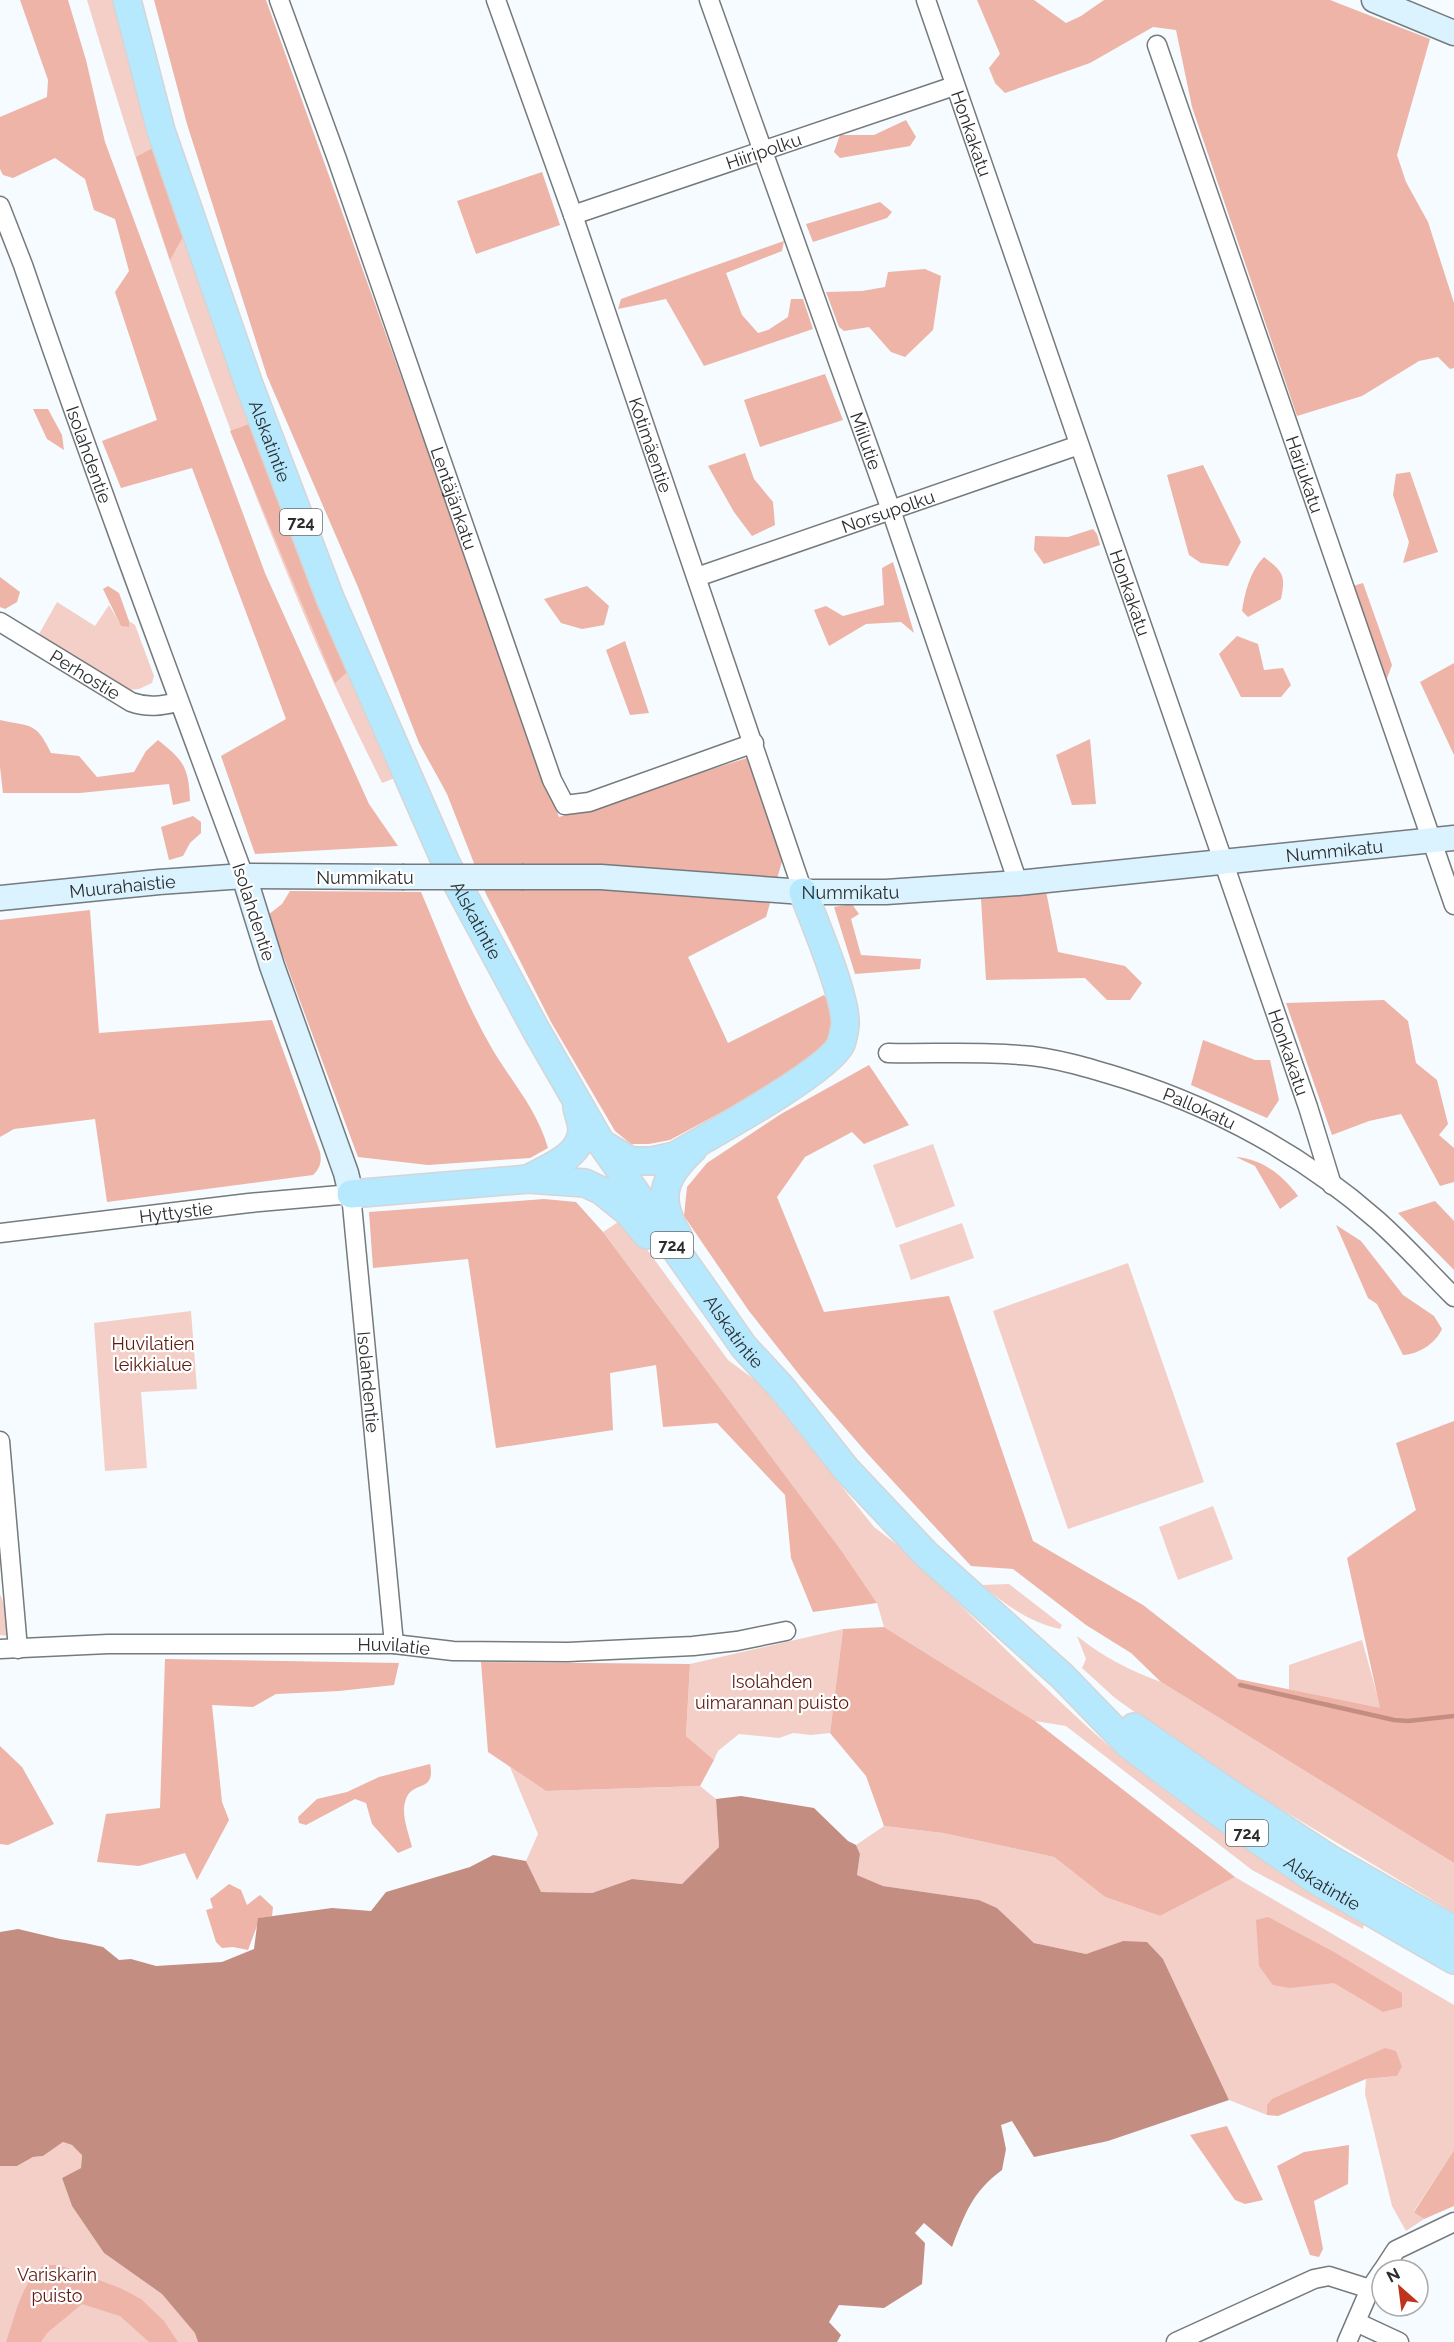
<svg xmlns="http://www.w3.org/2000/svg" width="1454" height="2342" font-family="Raleway,sans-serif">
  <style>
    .green { fill: #f4cfc7 }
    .forest { fill: #edb4a7 }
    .water { fill: #c48d81 }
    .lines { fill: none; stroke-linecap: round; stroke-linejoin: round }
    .stream { stroke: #c48d81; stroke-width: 4.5 }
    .street-casing { stroke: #757a7c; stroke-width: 21 }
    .secondary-casing { stroke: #757a7c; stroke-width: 27 }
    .primary-casing { stroke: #d5d5d5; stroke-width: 30 }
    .street { stroke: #fff; stroke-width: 18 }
    .secondary { stroke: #daf3ff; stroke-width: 24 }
    .primary { stroke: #b6e8fe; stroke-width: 27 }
    .secondary-bridge-casing { stroke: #757a7c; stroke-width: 27; stroke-linecap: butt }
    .secondary-bridge { stroke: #daf3ff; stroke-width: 24 }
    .labels { text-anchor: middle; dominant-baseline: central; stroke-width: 4.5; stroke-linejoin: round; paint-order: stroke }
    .shield { fill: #fff; stroke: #6b6c6d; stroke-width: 1.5 }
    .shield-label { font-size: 16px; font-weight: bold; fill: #2b2d2e }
    .street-label { font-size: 18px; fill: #2b2d2e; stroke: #fff }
    .park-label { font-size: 18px; fill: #5e1b10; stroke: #fff }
  </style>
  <rect width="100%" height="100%" fill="#f5fbfe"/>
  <!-- green -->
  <path class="green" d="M 87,0 L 113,0 L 131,71 L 184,235 L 395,778 L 382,783 C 361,740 339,696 320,652 C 229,440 152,221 87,0 Z
    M 57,602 L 95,626 L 109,605 L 121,625 L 128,627 L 129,621 L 135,625 L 154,676 L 152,683 L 139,689 L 127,690 L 39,634 Z
    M 933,1144 L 955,1206 L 896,1228 L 873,1165 Z
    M 624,1218 L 728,1360 L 759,1383 L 874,1527 L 905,1551 C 967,1611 1028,1673 1092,1731 C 1175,1805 1270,1865 1364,1923 L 1363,1929 L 1252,1870 L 1066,1726 L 1035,1721 L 884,1627 L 877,1603 L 841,1550 L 603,1232 Z
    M 962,1223 L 974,1258 L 911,1280 L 899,1245 Z
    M 1128,1263 L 1204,1482 L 1068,1529 L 993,1311 Z
    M 191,1311 L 197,1389 L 141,1392 L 147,1468 L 105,1471 L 94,1323 Z
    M 1213,1506 L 1233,1559 L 1178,1580 L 1159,1527 Z
    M 1009,1584 L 1062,1625 L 1060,1629 C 1029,1622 1006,1605 982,1585 Z
    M 0,1595 L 2,1598 L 11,1636 L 0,1635 Z
    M 843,1629 L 830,1733 L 811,1735 L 793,1733 L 779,1738 L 739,1734 L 718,1751 L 714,1760 L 686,1736 L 690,1664 Z
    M 1077,1636 C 1103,1657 1131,1671 1161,1682 L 1454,1863 L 1454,1913 L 1216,1770 L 1115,1698 L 1082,1668 L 1086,1659 Z
    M 1362,1640 L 1381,1709 L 1289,1690 L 1289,1665 Z
    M 510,1767 L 546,1791 L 700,1786 L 716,1799 L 719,1847 L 682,1884 L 632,1879 L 592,1893 L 540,1892 L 526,1861 L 538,1834 Z
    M 884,1826 L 943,1833 L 1054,1857 L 1105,1897 L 1160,1916 L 1235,1877 L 1454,2005 L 1454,2150 L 1414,2211 L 1424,2219 L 1406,2231 L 1392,2206 L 1365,2094 L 1366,2079 L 1397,2076 L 1402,2067 L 1267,2105 L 1267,2115 L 1229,2100 L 1163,1959 L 1123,1941 L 1086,1954 L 1034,1943 L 997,1908 L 979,1900 L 883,1886 L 857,1875 L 860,1854 L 856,1845 Z
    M 63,2142 L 72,2145 L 82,2154 L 81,2168 L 62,2178 L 72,2206 L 104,2253 L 162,2294 L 196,2333 L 198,2342 L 0,2342 L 0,2166 L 17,2166 L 33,2157 L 43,2156 Z"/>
  <!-- forest -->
  <path class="forest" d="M 20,0 L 68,0 L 86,60 L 105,142 L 265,573 L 369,804 L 398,846 L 255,854 L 221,756 L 286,719 L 192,468 L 121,488 L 102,441 L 157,420 L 115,292 L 129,271 L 115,219 L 94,210 L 85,179 L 55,158 L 13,178 L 3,175 L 0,169 L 0,117 L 47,97 L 48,80 Z
    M 154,0 L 266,0 L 559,817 L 747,758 L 783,858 L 766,917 L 688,957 L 728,1043 L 824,995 L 835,1012 L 830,1040 L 809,1060 L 757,1093 L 670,1140 L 649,1144 L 631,1144 L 615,1131 L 551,1022 L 486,894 L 447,794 L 419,743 L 358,587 L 267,376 L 187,124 Z
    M 977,0 L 1034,0 L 1066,23 L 1081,16 L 1104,0 L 1330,0 L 1430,39 L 1397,155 L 1406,182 L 1428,222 L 1454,303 L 1454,368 L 1450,369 L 1438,357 L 1419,361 L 1362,396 L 1297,416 L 1192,107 L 1176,30 L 1153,27 L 1090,63 L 1005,93 L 995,83 L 989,68 L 1000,54 Z
    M 906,120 L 916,137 L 910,146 L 840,158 L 834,152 L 840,135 L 874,135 Z
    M 155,147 L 184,235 L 170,260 L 136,157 Z
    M 542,172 L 560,225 L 476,254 L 457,201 Z
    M 880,202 L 892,212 L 887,218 L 813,242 L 806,224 Z
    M 784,241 L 782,251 L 726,273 L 742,315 L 758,333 L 768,330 L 788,317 L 791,299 L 803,299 L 813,329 L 704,366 L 666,299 L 618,309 L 621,299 Z
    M 925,269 L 941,276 L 933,330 L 905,357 L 891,352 L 869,327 L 844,331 L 839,327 L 826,292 L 862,291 L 885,287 L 888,272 Z
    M 825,374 L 843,420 L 760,447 L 744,400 Z
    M 48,409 L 62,435 L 64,450 L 47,439 L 33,409 Z
    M 252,423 L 352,668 L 335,683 L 230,431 Z
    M 745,453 L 754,479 L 773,502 L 775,525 L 752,536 L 734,512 L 708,466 Z
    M 1203,465 L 1241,542 L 1228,566 L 1201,563 L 1189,555 L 1167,475 Z
    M 1410,472 L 1438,552 L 1403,563 L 1409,542 L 1393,495 L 1396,474 Z
    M 1093,529 L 1097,534 L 1100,545 L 1044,564 L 1034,550 L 1035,536 L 1068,537 Z
    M 1264,557 C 1283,572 1286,575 1281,599 L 1248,617 L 1242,611 C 1245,592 1250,571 1264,557 Z
    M 893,562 L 914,633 L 901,622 L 866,624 L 829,646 L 814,610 L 826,606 L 843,616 L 884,605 L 882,568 Z
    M 0,577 L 20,592 L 17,602 L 5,609 L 0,607 Z
    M 1363,583 L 1392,665 L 1386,681 L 1353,586 Z
    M 108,586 L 119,593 L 129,621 L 129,627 L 121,626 L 103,589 Z
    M 587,586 L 609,606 L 604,625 L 582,629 L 561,623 L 544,599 Z
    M 1237,636 L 1258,644 L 1264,670 L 1283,668 L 1291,685 L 1281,697 L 1241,697 L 1219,654 Z
    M 625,641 L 649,713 L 630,715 L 606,650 Z
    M 1454,663 L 1454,755 L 1420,682 Z
    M 0,720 C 32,727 36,722 51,753 L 79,756 L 97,777 L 134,772 L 146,751 L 158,740 C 183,760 189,767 190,801 L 173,805 L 169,784 L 80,793 L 3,793 L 0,767 Z
    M 1090,739 L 1096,804 L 1072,805 L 1056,755 Z
    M 193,816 L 201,822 L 201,833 L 190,843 L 183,856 L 169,860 L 161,827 Z
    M 290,891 L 421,892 C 444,946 464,1001 494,1052 C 514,1085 537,1110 548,1148 L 530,1158 L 428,1165 L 358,1157 L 268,915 L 282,904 Z
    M 1046,891 L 1058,952 L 1125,966 L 1142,983 L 1130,1000 L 1107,1000 L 1085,978 L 986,980 L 981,899 Z
    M 852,904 L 859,914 L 851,919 L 861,955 L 921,959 L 920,969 L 855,974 L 834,907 Z
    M 90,910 L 99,1033 L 272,1020 L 320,1152 C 322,1162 320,1168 313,1175 L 107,1202 L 95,1119 L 14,1129 L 0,1137 L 0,920 Z
    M 1384,1000 L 1408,1021 L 1416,1063 L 1437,1080 L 1448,1124 L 1439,1135 L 1454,1148 L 1454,1182 L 1440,1186 L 1401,1114 L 1369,1121 L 1332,1135 L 1286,1003 Z
    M 1203,1040 L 1255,1060 L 1270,1060 L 1279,1100 L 1267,1118 L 1191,1085 Z
    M 869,1065 L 909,1125 L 864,1144 L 852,1132 L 805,1157 L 777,1197 L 824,1312 L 949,1296 L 1033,1541 L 1143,1605 L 1238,1679 L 1380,1708 L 1347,1558 L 1416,1510 L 1396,1443 L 1454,1421 L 1454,1863 L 1161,1682 L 1131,1653 L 1086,1625 L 1013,1569 L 971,1566 L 866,1452 L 801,1377 L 749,1311 L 684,1216 L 687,1187 L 707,1163 L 781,1114 Z
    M 1236,1157 C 1263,1159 1282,1175 1298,1196 L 1280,1209 L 1255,1166 Z
    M 544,1199 L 576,1202 L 603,1232 L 841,1550 L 877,1603 L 813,1612 L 791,1558 L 785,1495 L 717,1423 L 663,1427 L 656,1365 L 610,1373 L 613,1430 L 496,1448 L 468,1259 L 373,1268 L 369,1212 Z
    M 1435,1201 L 1454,1221 L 1454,1270 L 1398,1213 Z
    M 1336,1225 L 1361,1241 L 1403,1295 L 1434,1316 L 1442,1329 C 1435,1344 1419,1354 1403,1355 L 1377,1304 L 1368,1298 Z
    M 884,1627 L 1035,1721 L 1235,1877 L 1160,1916 L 1105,1897 L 1054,1857 L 943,1833 L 884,1826 L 866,1776 L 830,1733 L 843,1629 Z
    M 165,1659 L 399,1663 L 394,1685 L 339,1691 L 276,1694 L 253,1707 L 212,1705 L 222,1802 L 229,1820 L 197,1880 L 185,1853 L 139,1866 L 97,1862 L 106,1814 L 160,1808 Z
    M 481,1662 L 690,1664 L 686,1736 L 714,1760 L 700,1786 L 546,1791 L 488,1752 Z
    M 0,1746 L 22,1767 L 54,1824 L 8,1845 L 0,1844 Z
    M 430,1764 C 436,1793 413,1780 406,1799 C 400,1814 409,1833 412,1847 L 398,1853 L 372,1824 L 366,1803 L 355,1799 L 306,1825 L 299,1823 L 298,1817 L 317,1799 L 347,1792 L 379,1777 Z
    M 229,1884 L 241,1890 L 247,1905 L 260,1895 L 273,1907 L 272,1916 L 260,1918 L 248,1950 L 233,1947 L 222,1948 L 216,1942 L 206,1910 L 213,1908 L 210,1899 Z
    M 1268,1917 L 1334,1952 L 1402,1993 L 1402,2007 L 1383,2012 L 1334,1983 L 1290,1988 L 1273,1985 L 1259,1966 L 1256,1920 Z
    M 1385,2048 L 1396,2051 L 1402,2067 L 1397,2076 L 1366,2079 L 1278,2116 L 1267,2115 L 1267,2105 L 1272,2099 Z
    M 1227,2126 L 1263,2200 L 1245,2204 L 1235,2200 L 1190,2135 Z
    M 1349,2145 L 1348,2184 L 1314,2201 L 1323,2249 L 1319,2257 L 1310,2255 L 1277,2166 L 1304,2152 Z
    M 1454,2150 L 1454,2206 L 1424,2219 L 1414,2212 Z
    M 44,2265 L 59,2265 L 120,2288 L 141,2299 L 164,2321 L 178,2342 L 149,2342 L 120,2316 L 82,2304 L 47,2333 L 41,2342 L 6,2342 C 16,2314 20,2285 44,2265 Z"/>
  <!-- water -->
  <path class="water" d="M 741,1796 L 814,1808 L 848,1841 L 856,1845 L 860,1854 L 857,1875 L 883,1886 L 979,1900 L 997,1908 L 1034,1943 L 1086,1954 L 1123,1941 L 1147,1942 L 1163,1959 L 1229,2100 L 1108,2141 L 1034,2157 L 1012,2121 L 1001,2125 L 1006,2149 L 1002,2170 C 972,2192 965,2214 952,2247 L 924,2223 L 915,2233 L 925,2243 L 922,2284 L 884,2308 L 839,2305 L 829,2322 L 841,2335 L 837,2342 L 198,2342 L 195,2333 L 162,2294 L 104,2253 L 72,2206 L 62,2178 L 81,2168 L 82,2155 L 72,2145 L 63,2142 L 43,2156 L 33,2157 L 17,2166 L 0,2166 L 0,1932 L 18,1929 L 60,1939 L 85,1943 L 103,1947 L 119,1960 L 131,1959 L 156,1966 L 222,1962 L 254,1949 L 258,1918 L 332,1908 L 371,1911 L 386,1892 L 470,1867 L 493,1855 L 526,1861 L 541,1892 L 592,1893 L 632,1879 L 682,1884 L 719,1847 L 716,1799 Z"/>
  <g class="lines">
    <!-- stream -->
    <path class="stream" d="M 1240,1685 L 1394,1720 L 1408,1721 L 1454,1716"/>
    <defs>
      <g id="street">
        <path id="s1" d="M 279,0 L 337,159 L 552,780 L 565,805 L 589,802 L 754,743"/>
        <path id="s2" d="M 496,0 L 573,215 L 803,892"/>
        <path id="s3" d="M 709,0 L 891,510 L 1018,883"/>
        <path id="s4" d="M 926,0 L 1308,1107 L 1332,1185"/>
        <path id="s5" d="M 1157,45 L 1454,905"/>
        <path id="s6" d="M 0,206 L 23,265 C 93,470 169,673 244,876"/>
        <path id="s7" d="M 573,215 L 954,86"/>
        <path id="s8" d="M 697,577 L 1079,445"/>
        <path id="s9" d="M 0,622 L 131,702 C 148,708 161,706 178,702"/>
        <path id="s10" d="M 888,1053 C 932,1054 976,1051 1020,1055 C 1054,1057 1093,1069 1125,1079 C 1219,1109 1303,1155 1377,1220 C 1404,1244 1428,1271 1454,1297"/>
        <path id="s11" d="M 0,1233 L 249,1203 L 351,1194 L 394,1644"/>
        <path d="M 0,1441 L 18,1649"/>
        <path id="s12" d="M 0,1649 L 108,1644 L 394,1644 L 453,1651 L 568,1652 L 693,1646 L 737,1641 L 786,1631"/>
        <path d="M 1383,2270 L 1396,2250 L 1454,2222"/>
        <path d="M 1356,2322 L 1399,2342"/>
        <path d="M 1176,2342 L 1314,2279 L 1329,2276 L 1370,2289 L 1382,2271"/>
        <path d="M 1347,2342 L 1370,2289"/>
      </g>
      <g id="secondary">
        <path d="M 1374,0 L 1454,33"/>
        <path d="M 244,876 L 272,966 L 346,1173 L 351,1194"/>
        <path id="s13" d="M 524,877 L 601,877 L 803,892 L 886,892 L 1018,883 L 1454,838"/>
        <path id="s14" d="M 0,898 L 159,882 L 244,876 L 402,877"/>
      </g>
      <g id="primary">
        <path id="s15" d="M 127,0 L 161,131 L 248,382 L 330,598 L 446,863 L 536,1030 L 601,1143 L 744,1347 L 782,1388 L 846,1469 L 927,1555 L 1062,1676 L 1129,1745 L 1218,1812 L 1317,1881 L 1454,1960"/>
        <path d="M 604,1145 L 631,1161 L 652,1161 L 675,1156 C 707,1137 828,1072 841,1044 C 843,1039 844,1032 845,1026 C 848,1000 814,921 803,892"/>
        <path d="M 528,1179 C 547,1168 581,1157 582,1130 C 582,1123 578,1114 577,1107"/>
        <path d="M 351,1194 L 528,1179 L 585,1183 L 602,1191 L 628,1212 L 647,1235"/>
        <path d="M 678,1236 C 656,1199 662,1178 693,1149"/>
        <path d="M 1134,1727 L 1231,1794 L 1330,1859 L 1454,1930"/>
      </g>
    </defs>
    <!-- street casing -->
    <use href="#street" class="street-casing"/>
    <!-- secondary casing -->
    <use href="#secondary" class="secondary-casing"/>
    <!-- primary casing -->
    <use href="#primary" class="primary-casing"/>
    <!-- street -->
    <use href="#street" class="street"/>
    <!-- secondary -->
    <use href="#secondary" class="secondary"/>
    <!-- primary -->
    <use href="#primary" class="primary"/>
    <defs>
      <path id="secondary-bridge" d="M 402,877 L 524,877"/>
    </defs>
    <!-- secondary-bridge casing -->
    <use href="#secondary-bridge" class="secondary-bridge-casing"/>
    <!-- secondary-bridge -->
    <use href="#secondary-bridge" class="secondary-bridge"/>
  </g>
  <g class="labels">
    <!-- shield labels -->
    <g class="shield">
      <rect x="280" y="509" width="42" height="26" rx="4.5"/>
      <rect x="651" y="1232" width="42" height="26" rx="4.5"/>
      <rect x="1226" y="1820" width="42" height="26" rx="4.5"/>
    </g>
    <g class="shield-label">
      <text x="301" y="522">724</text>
      <text x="672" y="1245">724</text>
      <text x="1247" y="1833">724</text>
    </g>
    <!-- street labels -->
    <g class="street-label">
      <text stroke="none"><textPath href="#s4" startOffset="141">Honkakatu</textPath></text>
      <text stroke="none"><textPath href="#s7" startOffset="201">Hiiripolku</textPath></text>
      <text stroke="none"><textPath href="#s3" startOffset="468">Miilutie</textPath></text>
      <text stroke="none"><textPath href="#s15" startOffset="464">Alskatintie</textPath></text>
      <text stroke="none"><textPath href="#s2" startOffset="471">Kotimäentie</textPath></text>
      <text stroke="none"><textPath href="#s6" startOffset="264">Isolahdentie</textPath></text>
      <text stroke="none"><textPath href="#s5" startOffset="454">Harjukatu</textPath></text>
      <text stroke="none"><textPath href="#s1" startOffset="528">Lentäjänkatu</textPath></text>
      <text stroke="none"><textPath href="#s8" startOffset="202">Norsupolku</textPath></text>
      <text stroke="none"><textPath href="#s4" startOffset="627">Honkakatu</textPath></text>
      <text stroke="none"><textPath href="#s9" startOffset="100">Perhostie</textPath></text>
      <text stroke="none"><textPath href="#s13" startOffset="813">Nummikatu</textPath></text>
      <text x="365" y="877">Nummikatu</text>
      <text stroke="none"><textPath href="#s14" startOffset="123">Muurahaistie</textPath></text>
      <text stroke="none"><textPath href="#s13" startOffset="327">Nummikatu</textPath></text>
      <text transform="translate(254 912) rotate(72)">Isolahdentie</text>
      <text stroke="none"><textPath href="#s15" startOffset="986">Alskatintie</textPath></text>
      <text stroke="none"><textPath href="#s4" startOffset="1113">Honkakatu</textPath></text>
      <text stroke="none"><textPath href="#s10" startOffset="320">Pallokatu</textPath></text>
      <text stroke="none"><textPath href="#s11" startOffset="177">Hyttystie</textPath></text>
      <text stroke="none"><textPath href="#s15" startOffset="1472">Alskatintie</textPath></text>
      <text stroke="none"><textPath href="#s11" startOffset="542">Isolahdentie</textPath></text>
      <text stroke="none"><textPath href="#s12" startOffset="394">Huvilatie</textPath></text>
      <text stroke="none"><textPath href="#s15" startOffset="2283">Alskatintie</textPath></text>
    </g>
    <!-- park labels -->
    <g class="park-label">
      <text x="153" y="1343">Huvilatien<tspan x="153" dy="21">leikkialue</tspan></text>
      <text x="772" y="1681">Isolahden<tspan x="772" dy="21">uimarannan puisto</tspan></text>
      <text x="57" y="2274">Variskarin<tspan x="57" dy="21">puisto</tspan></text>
    </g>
  </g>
  <!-- north arrow -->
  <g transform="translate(1400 2288) rotate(332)"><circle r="28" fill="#ffffff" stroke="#aaabab" stroke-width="1.5"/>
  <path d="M0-4.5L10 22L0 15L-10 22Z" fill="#bf341c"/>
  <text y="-9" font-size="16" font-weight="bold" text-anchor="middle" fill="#2b2d2e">N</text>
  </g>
</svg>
